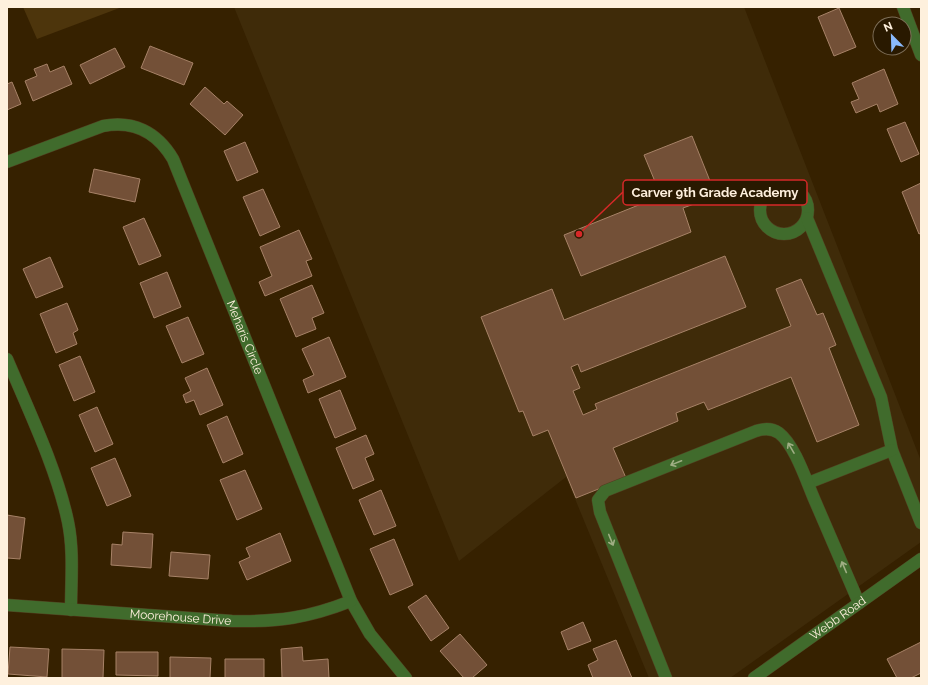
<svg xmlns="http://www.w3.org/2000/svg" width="928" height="685" font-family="Raleway,sans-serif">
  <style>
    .built { fill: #3f2b09 }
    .green { fill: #4d350c }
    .building { fill: #735037; stroke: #a78267 }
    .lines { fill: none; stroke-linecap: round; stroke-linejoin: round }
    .minor-casing { stroke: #523e1f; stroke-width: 13 }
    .minor { stroke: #406b2c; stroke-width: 12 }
    .oneway { stroke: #9fae84 }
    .labels { text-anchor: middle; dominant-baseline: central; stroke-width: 4; stroke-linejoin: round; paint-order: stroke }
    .street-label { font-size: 12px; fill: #fef0dd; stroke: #291900 }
    .leader { fill: none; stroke: #d62828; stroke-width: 1.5 }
    .callout-dot { fill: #d62828; stroke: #291900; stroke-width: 1.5 }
    .callout { fill: #291900; stroke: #d62828; stroke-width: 1.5 }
    .callout-label { font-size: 13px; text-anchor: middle; font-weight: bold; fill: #fef0dd }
  </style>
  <rect width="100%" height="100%" fill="#362100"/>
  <!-- built -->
  <path class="built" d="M 234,7 L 744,7 L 921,461 L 921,542 L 730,678 L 649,678 L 566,477 L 459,561 Z"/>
  <!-- green -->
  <path class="green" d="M 23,7 L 122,7 L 37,39 Z"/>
  <!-- building -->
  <path class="building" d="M 839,8 L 856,47 L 834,56 L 818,17 Z
    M 150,46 L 193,63 L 184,85 L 141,68 Z
    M 115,48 L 125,67 L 90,84 L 80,65 Z
    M 47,64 L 50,72 L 64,66 L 72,84 L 33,101 L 25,81 L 37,76 L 34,69 Z
    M 884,69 L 898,104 L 880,112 L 877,104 L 856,113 L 851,102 L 859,99 L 852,83 Z
    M 12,82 L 21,104 L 7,110 L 7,84 Z
    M 205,87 L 224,104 L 227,101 L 243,115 L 225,135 L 190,104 Z
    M 905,122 L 919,154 L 901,162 L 887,129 Z
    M 692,136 L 716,196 L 683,208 L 691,232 L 581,276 L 564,235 L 661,196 L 644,155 Z
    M 245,142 L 258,172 L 237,181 L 224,151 Z
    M 94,169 L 140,179 L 135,202 L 89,192 Z
    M 921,183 L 921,233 L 919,234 L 902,192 Z
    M 263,189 L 280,227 L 260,236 L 243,197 Z
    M 144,218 L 161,256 L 139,265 L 123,227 Z
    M 299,230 L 312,259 L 306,261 L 312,276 L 265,296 L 259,282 L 272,276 L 260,247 Z
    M 725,256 L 746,307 L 581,372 L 578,364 L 571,367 L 580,388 L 573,391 L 583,415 L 597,409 L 595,404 L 791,326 L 776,289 L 801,279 L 817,315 L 823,313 L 836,345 L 829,348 L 859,425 L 817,442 L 791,377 L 708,410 L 704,402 L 676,413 L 678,421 L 613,448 L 626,478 L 576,498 L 548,430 L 533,436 L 523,411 L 519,412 L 481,317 L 552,289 L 564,320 Z
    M 50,257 L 63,287 L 36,298 L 23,269 Z
    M 167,272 L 181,307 L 154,318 L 140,283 Z
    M 312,285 L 324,313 L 312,318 L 316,329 L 296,337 L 280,299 Z
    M 67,303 L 78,330 L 73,333 L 77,344 L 56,353 L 40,314 Z
    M 188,317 L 204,354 L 182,363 L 166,326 Z
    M 329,337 L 346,377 L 308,393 L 303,380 L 314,375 L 302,349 Z
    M 80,356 L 95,392 L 74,401 L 59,365 Z
    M 207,368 L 223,405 L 200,415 L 194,400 L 186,403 L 183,395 L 191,391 L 185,378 Z
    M 340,390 L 356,429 L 335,438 L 319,399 Z
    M 97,407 L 113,444 L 95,452 L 79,415 Z
    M 227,416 L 243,454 L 223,463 L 207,425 Z
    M 366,435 L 374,454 L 365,458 L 374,480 L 353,489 L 336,448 Z
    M 115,458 L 131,496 L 107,506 L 91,468 Z
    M 245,470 L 262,509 L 237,520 L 220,480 Z
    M 381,490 L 396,526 L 374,535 L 359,500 Z
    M 7,515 L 25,518 L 20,559 L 7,558 Z
    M 123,532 L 153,534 L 151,568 L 111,565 L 112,544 L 122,545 Z
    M 280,533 L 291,561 L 247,580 L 239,562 L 250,557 L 246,548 Z
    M 394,539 L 413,585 L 390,595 L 370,549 Z
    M 171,552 L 210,555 L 208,579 L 169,576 Z
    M 426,595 L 449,628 L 431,641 L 408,607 Z
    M 583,622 L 591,641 L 568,650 L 561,632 Z
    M 460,634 L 487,665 L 472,678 L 464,678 L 440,651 Z
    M 616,640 L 632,678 L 593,678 L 588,665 L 598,660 L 593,649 Z
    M 921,642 L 921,673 L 911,678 L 897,678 L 887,659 Z
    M 10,647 L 49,649 L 47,677 L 8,674 Z
    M 302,647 L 303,661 L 328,659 L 329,678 L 282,678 L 281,649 Z
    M 62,649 L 104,650 L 103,678 L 62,678 Z
    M 116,652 L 158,652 L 158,676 L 116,675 Z
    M 170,657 L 211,658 L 210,678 L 170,678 Z
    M 225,659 L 264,659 L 264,678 L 225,678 Z"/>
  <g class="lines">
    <defs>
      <g id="minor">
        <path d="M 903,7 L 921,55"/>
        <path id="s1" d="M 7,162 L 103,126 C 133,120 157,132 173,159 L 351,601 L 370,634 L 406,678"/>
        <circle cx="784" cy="210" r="24"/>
        <path d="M 807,218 L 881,397 L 892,450 L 921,523"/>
        <path d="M 7,359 C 28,409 57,469 68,522 C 74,551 71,581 71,610"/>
        <path d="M 808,483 L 892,450"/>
        <path id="s2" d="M 7,605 L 232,621 C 278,622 308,618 351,601"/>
        <path d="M 666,678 L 600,512 L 598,500 L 605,491 L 756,431 C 765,428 772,428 779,433 C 795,445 807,483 815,501 C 830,535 844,569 859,603"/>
        <path id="s3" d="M 754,678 L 921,559"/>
      </g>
    </defs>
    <!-- minor casing -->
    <use href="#minor" class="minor-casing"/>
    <!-- minor -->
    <use href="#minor" class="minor"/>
  </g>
  <!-- one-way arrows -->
  <defs><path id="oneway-shaft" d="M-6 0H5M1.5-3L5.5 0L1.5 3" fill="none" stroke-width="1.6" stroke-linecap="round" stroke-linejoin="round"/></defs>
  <g class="oneway">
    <use href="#oneway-shaft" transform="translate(791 448) rotate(-120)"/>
    <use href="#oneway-shaft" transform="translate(676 463) rotate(158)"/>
    <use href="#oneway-shaft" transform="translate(611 540) rotate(68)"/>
    <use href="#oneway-shaft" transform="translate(844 567) rotate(-113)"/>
  </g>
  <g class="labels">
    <!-- street labels -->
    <g class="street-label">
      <text stroke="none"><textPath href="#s1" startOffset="378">Meharis Circle</textPath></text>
      <text stroke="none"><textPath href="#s2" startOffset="174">Moorehouse Drive</textPath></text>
      <text stroke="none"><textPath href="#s3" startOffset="103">Webb Road</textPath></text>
    </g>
  </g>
  <!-- callouts -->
  <path class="leader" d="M579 234L623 192"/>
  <circle class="callout-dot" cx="579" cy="234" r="4"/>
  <rect class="callout" x="623" y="180" width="184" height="25" rx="4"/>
  <g class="callout-label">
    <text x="715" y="197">Carver 9th Grade Academy</text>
  </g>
  <!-- border -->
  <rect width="928" height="685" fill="none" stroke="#fef0dd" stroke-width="16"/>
  <!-- north arrow -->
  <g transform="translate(892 36) rotate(337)"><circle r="19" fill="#291900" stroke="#7e6f58"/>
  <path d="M0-3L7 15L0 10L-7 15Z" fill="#8abafc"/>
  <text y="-6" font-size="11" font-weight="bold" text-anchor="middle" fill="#fef0dd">N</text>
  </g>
</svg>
